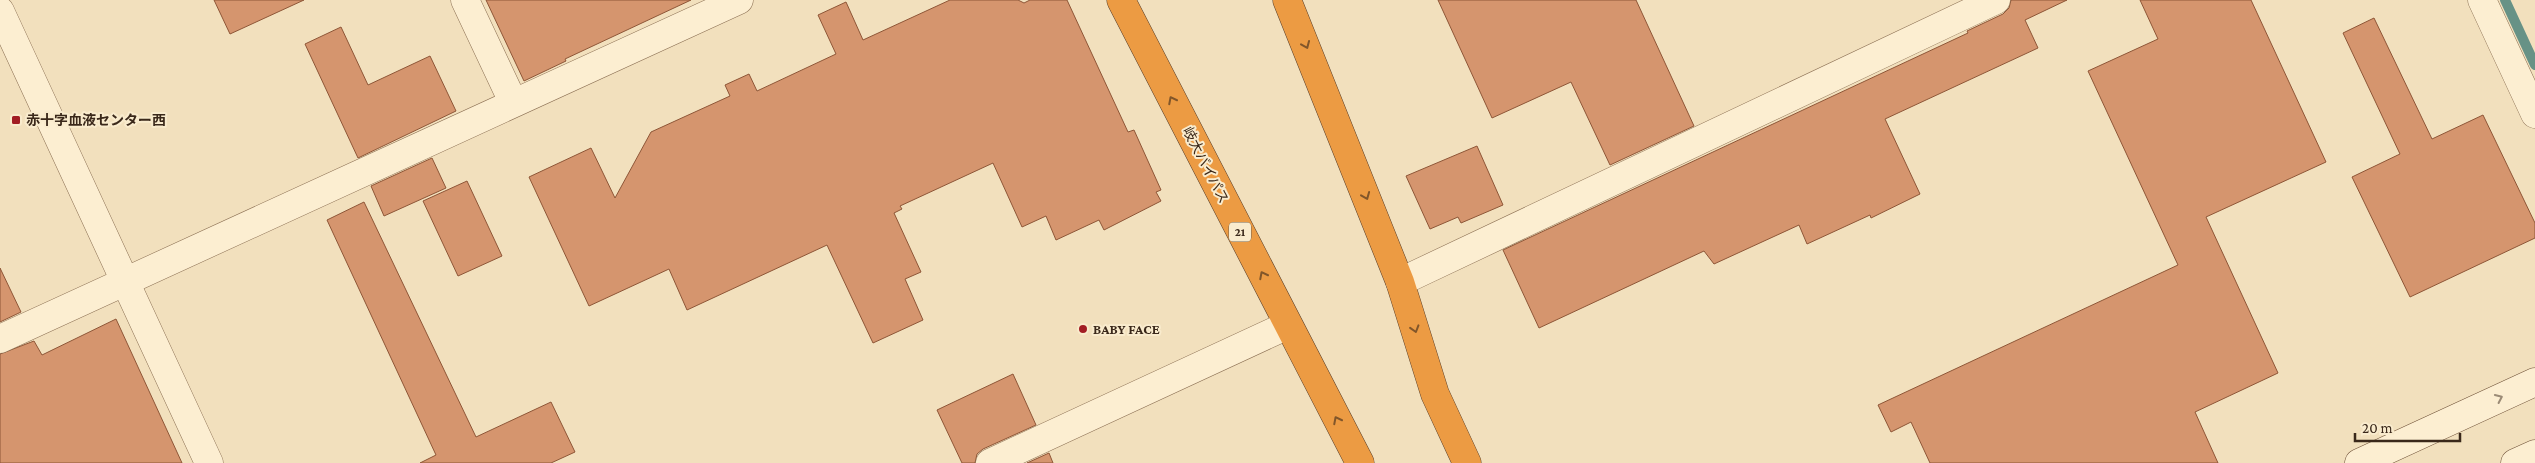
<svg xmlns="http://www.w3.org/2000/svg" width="2535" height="463" font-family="'Crimson Pro','Noto Sans JP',serif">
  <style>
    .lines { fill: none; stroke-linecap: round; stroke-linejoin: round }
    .stream { stroke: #679286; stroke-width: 10 }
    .building { fill: #d5956e; stroke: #8e5637 }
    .street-casing { stroke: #8c7054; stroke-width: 29 }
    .secondary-casing { stroke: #6e5037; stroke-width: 29 }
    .highway-casing { stroke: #593e29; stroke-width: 29 }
    .street { stroke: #fceed1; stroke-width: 28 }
    .secondary { stroke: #fceed1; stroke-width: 28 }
    .highway { stroke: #ec9b43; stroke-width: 28 }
    .oneway { stroke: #81562a }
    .oneway2 { stroke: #9b8b76 }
    .poi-dot { fill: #a21d23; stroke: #f9ebcd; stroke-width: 2 }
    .labels { text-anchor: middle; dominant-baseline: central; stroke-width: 4; stroke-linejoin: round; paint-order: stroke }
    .shield { fill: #f9ebcd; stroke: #736250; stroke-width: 1 }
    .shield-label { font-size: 12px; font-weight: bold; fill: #3a281a }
    .poi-label { font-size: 14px; font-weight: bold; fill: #3a281a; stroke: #f9ebcd; text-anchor: start }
    .street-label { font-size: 14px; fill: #3a281a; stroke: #f9ebcd }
  </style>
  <rect width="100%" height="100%" fill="#f2e0bd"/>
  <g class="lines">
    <!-- stream -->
    <path class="stream" d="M 2505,0 L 2535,65"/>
  </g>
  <!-- building -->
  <path class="building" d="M 214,0 L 304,0 L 230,34 Z
    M 486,0 L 691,0 L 565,59 L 566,61 L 524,81 Z
    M 950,0 L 1018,0 L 1024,3 L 1030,0 L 1067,0 L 1128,132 L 1134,130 L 1161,190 L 1156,192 L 1161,201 L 1104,230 L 1099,220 L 1056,240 L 1046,216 L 1022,227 L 993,163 L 900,206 L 902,209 L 894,213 L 921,272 L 905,279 L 923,320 L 873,343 L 827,245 L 687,310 L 669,269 L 589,306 L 529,177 L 591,148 L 615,198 L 651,132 L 730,96 L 725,85 L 749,74 L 757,91 L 836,54 L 818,15 L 846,2 L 863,40 Z
    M 1438,0 L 1636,0 L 1694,126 L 1610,165 L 1571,82 L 1492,118 Z
    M 2011,0 L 2067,0 L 2025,20 L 2038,48 L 1885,119 L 1920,194 L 1871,218 L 1870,215 L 1807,244 L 1799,225 L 1714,264 L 1704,251 L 1539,328 L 1503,250 L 1968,33 L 1967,31 L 2003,14 L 2009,8 Z
    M 2140,0 L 2251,0 L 2326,162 L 2206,217 L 2278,373 L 2195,412 L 2218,463 L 1930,463 L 1911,422 L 1891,432 L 1878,405 L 2178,265 L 2088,71 L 2158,39 Z
    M 2374,18 L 2432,139 L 2483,115 L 2535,223 L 2535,238 L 2410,297 L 2352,177 L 2400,154 L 2343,33 Z
    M 341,27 L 368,85 L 430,56 L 456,111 L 358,158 L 305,44 Z
    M 1477,146 L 1503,205 L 1461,223 L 1458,217 L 1430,229 L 1406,176 Z
    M 432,158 L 446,188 L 384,216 L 371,186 Z
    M 467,181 L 502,256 L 458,276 L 423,201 Z
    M 364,202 L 476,437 L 551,402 L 575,452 L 551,463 L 420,463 L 436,455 L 327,220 Z
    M 0,268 L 21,312 L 0,322 Z
    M 116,319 L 182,463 L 0,463 L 0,354 L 34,341 L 42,355 Z
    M 1013,374 L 1036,425 L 983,449 L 977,454 L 975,463 L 962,463 L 937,410 Z
    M 1049,453 L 1053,463 L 1027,463 Z"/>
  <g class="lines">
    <defs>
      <path id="street" d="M 465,0 L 513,102
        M 2482,0 L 2535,114
        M 0,11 L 209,463
        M 1400,282 L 1996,0
        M 0,339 L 739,0
        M 990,463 L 1288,325"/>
      <path id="secondary" d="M 2359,463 L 2535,382
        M 2515,463 L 2535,454"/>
      <path id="highway" d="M 1121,0 L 1360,463
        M 1287,0 L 1400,282 L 1435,394 L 1467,463"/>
    </defs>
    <!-- street casing -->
    <use href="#street" class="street-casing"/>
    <!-- secondary casing -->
    <use href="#secondary" class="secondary-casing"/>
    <!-- highway casing -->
    <use href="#highway" class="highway-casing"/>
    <!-- street -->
    <use href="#street" class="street"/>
    <!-- secondary -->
    <use href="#secondary" class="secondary"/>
    <!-- highway -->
    <use href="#highway" class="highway"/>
  </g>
  <!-- one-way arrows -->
  <defs><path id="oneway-chevron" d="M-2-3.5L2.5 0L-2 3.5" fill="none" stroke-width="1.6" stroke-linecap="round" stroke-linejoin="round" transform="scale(1.25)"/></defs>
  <g class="oneway">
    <use href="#oneway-chevron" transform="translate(1306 45) rotate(67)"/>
    <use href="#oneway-chevron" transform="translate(1172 100) rotate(-117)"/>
    <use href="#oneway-chevron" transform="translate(1366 196) rotate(68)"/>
    <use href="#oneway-chevron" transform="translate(1263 275) rotate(-117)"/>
    <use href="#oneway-chevron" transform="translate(1415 329) rotate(73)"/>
    <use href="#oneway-chevron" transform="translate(1337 420) rotate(-117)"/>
  </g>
  <use class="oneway2" href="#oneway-chevron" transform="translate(2499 398) rotate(-25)"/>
  <!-- markers -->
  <g class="poi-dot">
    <rect x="11" y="115" width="10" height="10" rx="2.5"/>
    <circle cx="1083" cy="329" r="5"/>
  </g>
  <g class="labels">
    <!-- shield labels -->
    <rect class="shield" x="1229" y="222.5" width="22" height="19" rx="4"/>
    <g class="shield-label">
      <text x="1240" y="232">21</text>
    </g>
    <!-- poi labels -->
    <g class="poi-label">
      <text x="26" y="120">赤十字血液センター西</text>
      <text x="1093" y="329">BABY FACE</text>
    </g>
    <!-- street labels -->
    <g class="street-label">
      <text transform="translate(1206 165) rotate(63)">岐大バイパス</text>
    </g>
  </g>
  <!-- scale -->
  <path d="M2355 433v8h105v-8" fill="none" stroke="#3a281a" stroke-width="2.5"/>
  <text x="2362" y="433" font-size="15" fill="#3a281a" stroke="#f9ebcd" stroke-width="4" paint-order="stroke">20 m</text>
</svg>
